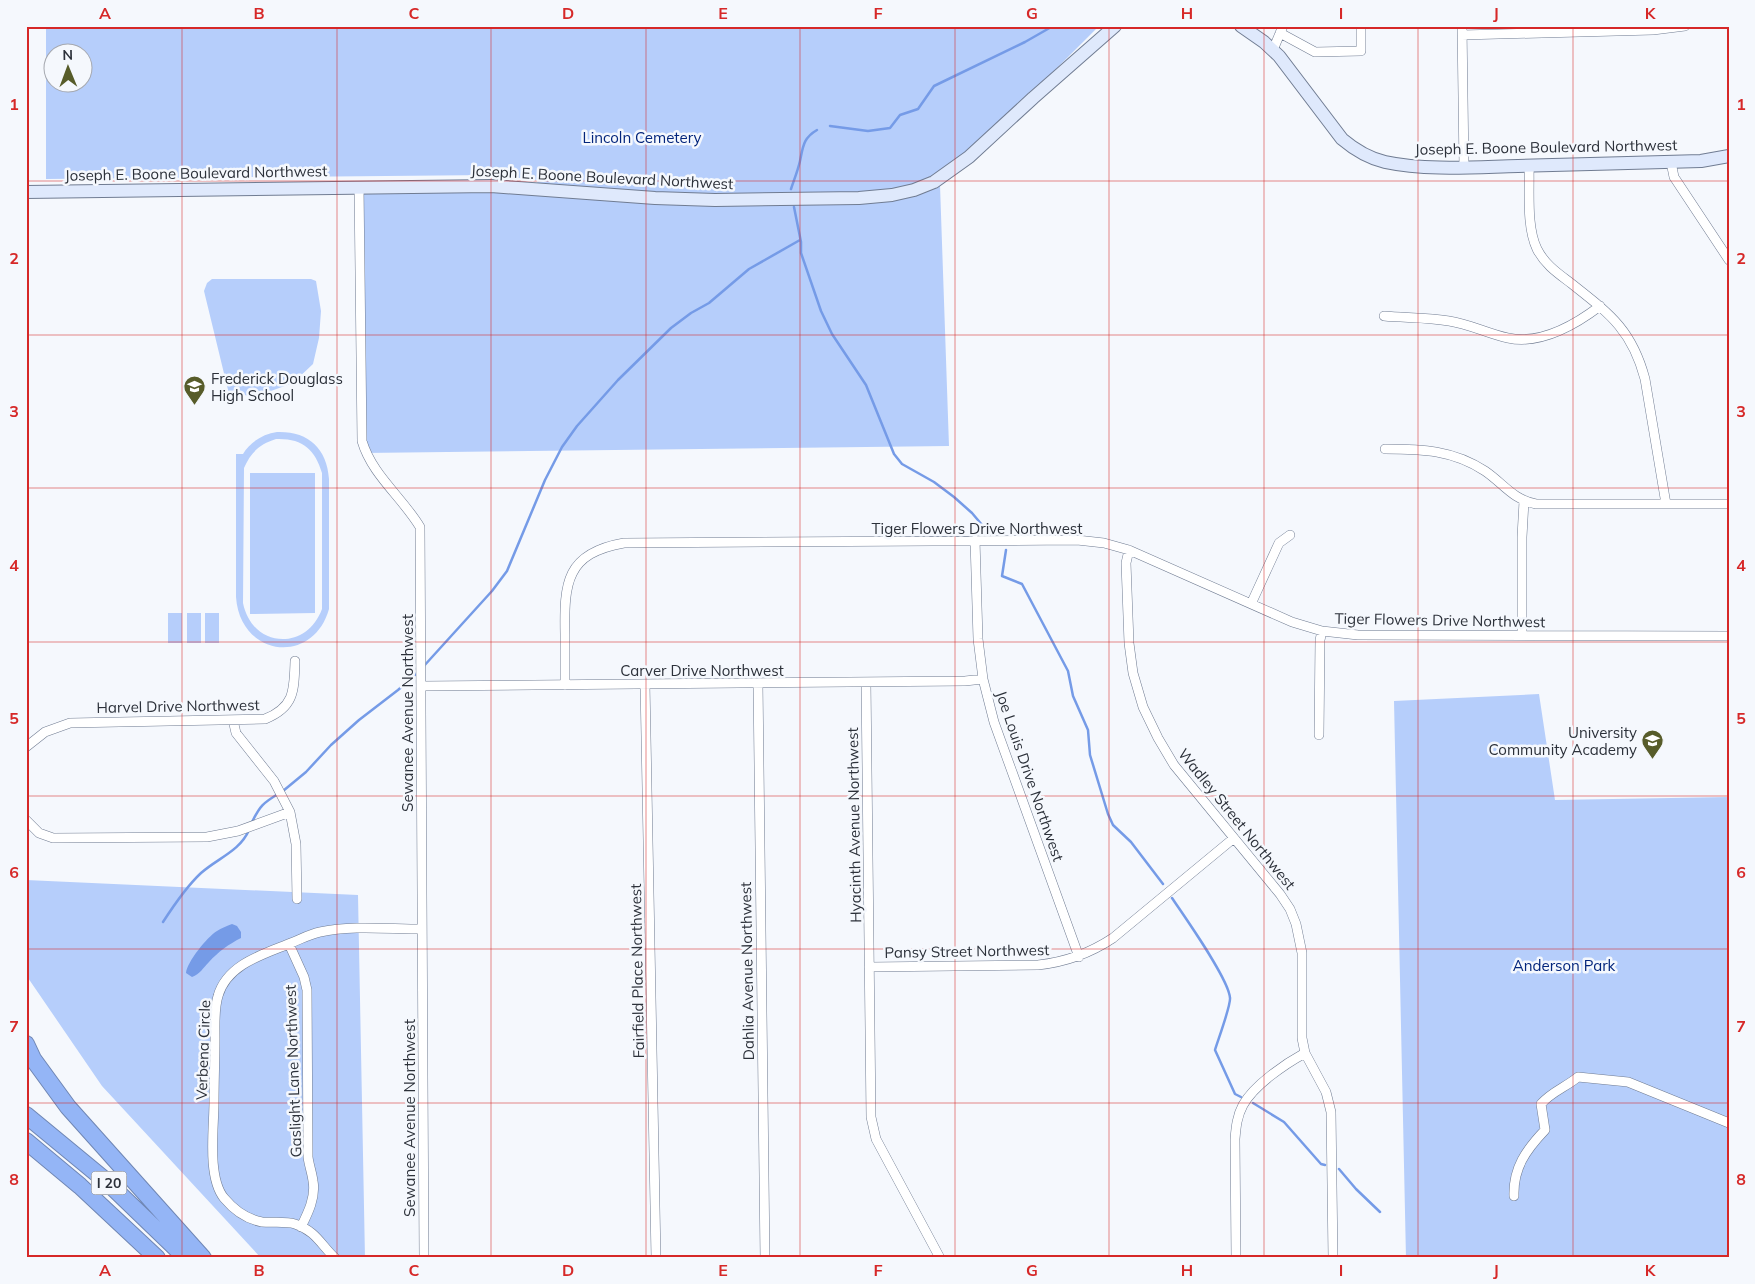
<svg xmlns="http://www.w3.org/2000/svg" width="1755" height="1284" font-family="Mulish,sans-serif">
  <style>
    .green { fill: #b6cefb; fill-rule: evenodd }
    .water { fill: #759be7 }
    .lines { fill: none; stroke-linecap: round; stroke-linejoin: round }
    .stream { stroke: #759be7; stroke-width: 2.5 }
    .minor-casing { stroke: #707c92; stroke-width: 10 }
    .secondary-casing { stroke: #707c92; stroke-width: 14 }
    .motorway-casing { stroke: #7087b4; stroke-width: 18 }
    .minor { stroke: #fff; stroke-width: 9 }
    .secondary { stroke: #dfe9fc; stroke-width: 12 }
    .motorway { stroke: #94b5f6; stroke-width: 16 }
    .grid { fill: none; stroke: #d62828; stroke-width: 1; stroke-opacity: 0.55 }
    .labels { text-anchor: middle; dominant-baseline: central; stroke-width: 5; stroke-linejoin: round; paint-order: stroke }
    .shield { fill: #f5f8fd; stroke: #686d74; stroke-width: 1 }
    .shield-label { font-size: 14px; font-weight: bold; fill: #2c313a }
    .park-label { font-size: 15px; fill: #03257c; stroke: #f5f8fd }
    .street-label { font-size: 15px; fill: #2c313a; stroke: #f5f8fd }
    .poi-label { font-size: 15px; fill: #2c313a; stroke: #f5f8fd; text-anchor: start }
    .neatline { fill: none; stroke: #d62828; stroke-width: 2 }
    .grid-label { font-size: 16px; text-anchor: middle; font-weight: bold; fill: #d62828 }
  </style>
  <rect width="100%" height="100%" fill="#f5f8fd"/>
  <!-- green -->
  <path class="green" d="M 46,26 L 1099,26 L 940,185 L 949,446 L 363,453 L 362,193 L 491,191 L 534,195 L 538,180 L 491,175 L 46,179 ZM 52,52 L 82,52 L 82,82 L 52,82 Z
    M 212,279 L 311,279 L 316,281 L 321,311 L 319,338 L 313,364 L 293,383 L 257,396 L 229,394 L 204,291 L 207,283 Z
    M 277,432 C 308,431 327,448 329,479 L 329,609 C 313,666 240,657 236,597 L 236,454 L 243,454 C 250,442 263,434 277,432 ZM 276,439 C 302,438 315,449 322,473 L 322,609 C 306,652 252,648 243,603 L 244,468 C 251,452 260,444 276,439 Z
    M 250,473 L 315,473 L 315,613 L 250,614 Z
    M 168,613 L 182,613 L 182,643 L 168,643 Z
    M 187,613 L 201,613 L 201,643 L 187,643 Z
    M 205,613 L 219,613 L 219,643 L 205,643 Z
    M 1539,694 L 1555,800 L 1729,797 L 1729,1258 L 1406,1258 L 1394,701 Z
    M 26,880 L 358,895 L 365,1258 L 261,1258 L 102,1086 L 26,975 Z"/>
  <!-- water -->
  <path class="water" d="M 232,924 L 237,926 L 241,932 L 241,938 C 229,944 218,952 209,962 C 203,968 200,974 192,977 L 186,973 C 187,962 207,937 217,931 C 221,928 227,926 232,924 Z"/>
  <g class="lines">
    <!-- stream -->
    <path class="stream" d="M 830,126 L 868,131 L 890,128 L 900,115 L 918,109 L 934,86 L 1025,42 L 1053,26
      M 791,189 C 794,180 798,170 800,161 C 803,147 803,138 817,130
      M 794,207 L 801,242 L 801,253 L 821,311 L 832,334 L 866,385 L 894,454 L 902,464 L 934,482 L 954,497 L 972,513 L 988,532
      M 1006,550 L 1002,576 L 1022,584 L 1068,671 L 1073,696 L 1088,730 L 1090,755 L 1108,814 L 1113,825 L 1131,842 L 1163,884
      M 423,667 L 492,591 L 507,571 L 545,480 L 562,447 L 577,426 L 618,380 L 671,328 L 691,313 L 709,303 L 749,269 L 800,240 L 801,242
      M 283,791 L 306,772 L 331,745 L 359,720 L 398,690 L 417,673
      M 252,822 C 260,806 263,803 278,794
      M 1172,898 C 1184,916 1229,979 1230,998 C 1231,1005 1218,1040 1215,1050 L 1235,1094 L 1241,1097
      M 163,922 C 174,905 186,887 201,873 C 218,858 240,851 249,830
      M 1253,1103 L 1284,1122 L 1321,1164 L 1325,1165
      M 1339,1169 L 1356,1189 L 1380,1212"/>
    <defs>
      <path id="minor" d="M 1462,26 L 1464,167
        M 1280,33 L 1315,52 L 1361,51 L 1361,26
        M 1462,35 L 1653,30 L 1685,26
        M 1273,50 L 1283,26
        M 1671,162 L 1674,177 L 1729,260
        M 1529,165 C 1530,191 1526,226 1537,249 C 1545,265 1559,274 1572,284 C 1610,314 1632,330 1645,379 L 1666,504
        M 359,187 L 362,441 C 372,475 402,497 420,527 L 424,1258
        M 1384,316 C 1405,318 1428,317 1449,321 C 1470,324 1488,334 1508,338 C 1541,345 1575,325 1600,306
        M 1385,449 C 1422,449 1453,450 1485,471 C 1504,484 1512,499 1536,504 L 1729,504
        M 975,540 L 978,639 L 983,679 L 994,722 L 1079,957
        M 1129,550 L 1126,563 L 1129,643 L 1133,673 L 1143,707 L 1158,738 L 1174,765 L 1280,894 L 1290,909 L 1296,924 L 1302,953 L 1302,1038 L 1305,1053 L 1326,1092 L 1331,1112 L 1333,1258
        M 1251,604 L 1279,543 L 1290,535
        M 1522,635 L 1522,537 L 1524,501
        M 866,682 L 871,1117 L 876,1139 L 940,1258
        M 758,683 L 765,1258
        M 645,684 L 656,1258
        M 565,685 C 565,668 565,651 565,634 C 564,583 566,553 624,543 L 1077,540 L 1104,543 L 1129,550 L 1292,622 L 1322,631 L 1358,635 L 1729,636
        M 422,686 L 965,681 L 983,679
        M 233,720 L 236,733 L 274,781 L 290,812 L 296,844 L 297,899
        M 1319,735 L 1320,640 L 1322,631
        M 26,747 L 45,732 L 70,723 L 265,719 C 295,707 294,690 295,661
        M 26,820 L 39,833 L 53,838 L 207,837 L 238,831 L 290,812
        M 289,944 L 304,977 L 307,990 L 308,1157 C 309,1165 312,1173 313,1181 C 316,1197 308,1213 301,1227
        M 869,967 L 1038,965 C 1066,962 1089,954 1113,938 L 1234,838
        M 1514,1196 C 1513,1168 1526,1150 1545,1130 L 1541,1104 C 1551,1092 1566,1087 1578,1077 L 1628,1082 L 1729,1123
        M 335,1258 C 321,1245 316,1231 295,1224 C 285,1221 273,1223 262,1222 C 246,1219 234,1210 224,1198 C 207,1177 214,1128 214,1102 C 214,1080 215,1059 215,1038 C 215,1024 214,1009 218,996 C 227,964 264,954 291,943 C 301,939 310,934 320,932 C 352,925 388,929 422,929
        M 1236,1258 L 1235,1139 C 1236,1127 1237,1116 1243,1105 C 1254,1085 1285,1064 1305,1053"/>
      <path id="secondary" d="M 1241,26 L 1264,42 L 1279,56 L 1342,139 C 1355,150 1368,158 1385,162 C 1427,171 1476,167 1518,166 C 1579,164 1640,163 1701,161 L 1729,156
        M 26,192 L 491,186 L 655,198 L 715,200 L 859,198 L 892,195 L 914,190 L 934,182 L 969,157 L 1033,98 L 1115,26"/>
      <path id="motorway" d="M 26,1044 L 33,1059 L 68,1107 L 203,1258
        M 26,1115 L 106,1181 L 186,1258
        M 26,1141 L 80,1186 L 157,1258"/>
    </defs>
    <!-- minor casing -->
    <use href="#minor" class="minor-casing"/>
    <!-- secondary casing -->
    <use href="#secondary" class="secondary-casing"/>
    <!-- motorway casing -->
    <use href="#motorway" class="motorway-casing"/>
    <!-- minor -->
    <use href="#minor" class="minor"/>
    <!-- secondary -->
    <use href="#secondary" class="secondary"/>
    <!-- motorway -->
    <use href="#motorway" class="motorway"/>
  </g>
  <!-- grid -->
  <path class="grid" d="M 182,26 L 182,1258M 337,26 L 337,1258M 491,26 L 491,1258M 646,26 L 646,1258M 800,26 L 800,1258M 955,26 L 955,1258M 1109,26 L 1109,1258M 1264,26 L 1264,1258M 1418,26 L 1418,1258M 1573,26 L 1573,1258M 26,181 L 1729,181M 26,335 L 1729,335M 26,488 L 1729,488M 26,642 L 1729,642M 26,796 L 1729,796M 26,949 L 1729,949M 26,1103 L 1729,1103"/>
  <!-- icons -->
  <defs>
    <symbol id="school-pin" viewBox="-11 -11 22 30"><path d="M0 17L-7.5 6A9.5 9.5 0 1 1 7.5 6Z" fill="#575c2a" stroke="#f5f8fd"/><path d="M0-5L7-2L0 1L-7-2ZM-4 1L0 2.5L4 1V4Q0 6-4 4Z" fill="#fff"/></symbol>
  </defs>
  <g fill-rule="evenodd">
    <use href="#school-pin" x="182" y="374" width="25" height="34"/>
    <use href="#school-pin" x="1640" y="728" width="25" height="34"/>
  </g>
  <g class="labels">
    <!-- shield labels -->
    <rect class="shield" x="91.5" y="1171.5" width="35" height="23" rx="4"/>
    <g class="shield-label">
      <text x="109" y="1183">I 20</text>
    </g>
    <!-- park labels -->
    <g class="park-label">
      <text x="642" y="137">Lincoln Cemetery</text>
      <text x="1564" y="965">Anderson Park</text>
    </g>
    <!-- street labels -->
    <g class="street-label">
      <text transform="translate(1546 147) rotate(-1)">Joseph E. Boone Boulevard Northwest</text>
      <text transform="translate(196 173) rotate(-1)">Joseph E. Boone Boulevard Northwest</text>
      <text transform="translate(602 177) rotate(3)">Joseph E. Boone Boulevard Northwest</text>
      <text x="977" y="528">Tiger Flowers Drive Northwest</text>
      <text transform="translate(1440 620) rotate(1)">Tiger Flowers Drive Northwest</text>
      <text x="702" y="670">Carver Drive Northwest</text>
      <text transform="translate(178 706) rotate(-1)">Harvel Drive Northwest</text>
      <text transform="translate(407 713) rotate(-90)">Sewanee Avenue Northwest</text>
      <text transform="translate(1030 776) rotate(71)">Joe Louis Drive Northwest</text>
      <text transform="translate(1237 819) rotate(51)">Wadley Street Northwest</text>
      <text transform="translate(854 825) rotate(-91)">Hyacinth Avenue Northwest</text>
      <text transform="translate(967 951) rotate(-1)">Pansy Street Northwest</text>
      <text transform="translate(637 971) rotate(-91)">Fairfield Place Northwest</text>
      <text transform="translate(747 971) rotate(-91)">Dahlia Avenue Northwest</text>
      <text transform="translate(203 1050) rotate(-88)">Verbena Circle</text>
      <text transform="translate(293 1071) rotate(-92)">Gaslight Lane Northwest</text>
      <text transform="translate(409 1118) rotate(-90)">Sewanee Avenue Northwest</text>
    </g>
    <!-- poi labels -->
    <g class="poi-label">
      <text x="211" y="378">Frederick Douglass<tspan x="211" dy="17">High School</tspan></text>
      <text x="1637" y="732" text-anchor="end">University<tspan x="1637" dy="17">Community Academy</tspan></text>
    </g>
  </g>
  <!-- border -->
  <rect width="1755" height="1284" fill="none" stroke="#f5f8fd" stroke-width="55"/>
  <!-- north arrow -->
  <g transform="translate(68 68) rotate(359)"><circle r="24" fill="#f5f8fd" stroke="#a5a8af"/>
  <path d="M0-4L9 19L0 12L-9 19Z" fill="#575c2a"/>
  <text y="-8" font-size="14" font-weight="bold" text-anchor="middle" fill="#2c313a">N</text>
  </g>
  <rect x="28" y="28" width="1700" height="1228" class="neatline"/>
  <g class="grid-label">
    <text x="105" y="19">A</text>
    <text x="259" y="19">B</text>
    <text x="414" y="19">C</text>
    <text x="568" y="19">D</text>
    <text x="723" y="19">E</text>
    <text x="878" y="19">F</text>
    <text x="1032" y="19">G</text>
    <text x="1187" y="19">H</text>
    <text x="1341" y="19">I</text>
    <text x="1496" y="19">J</text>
    <text x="1650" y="19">K</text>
    <text x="14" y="110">1</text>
    <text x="1741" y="110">1</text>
    <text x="14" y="264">2</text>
    <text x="1741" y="264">2</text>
    <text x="14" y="417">3</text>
    <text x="1741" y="417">3</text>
    <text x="14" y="571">4</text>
    <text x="1741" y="571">4</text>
    <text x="14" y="724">5</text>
    <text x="1741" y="724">5</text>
    <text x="14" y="878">6</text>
    <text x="1741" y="878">6</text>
    <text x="14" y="1032">7</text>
    <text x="1741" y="1032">7</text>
    <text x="14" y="1185">8</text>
    <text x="1741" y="1185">8</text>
    <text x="105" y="1276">A</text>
    <text x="259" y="1276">B</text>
    <text x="414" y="1276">C</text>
    <text x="568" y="1276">D</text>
    <text x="723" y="1276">E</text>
    <text x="878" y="1276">F</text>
    <text x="1032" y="1276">G</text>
    <text x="1187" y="1276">H</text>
    <text x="1341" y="1276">I</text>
    <text x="1496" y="1276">J</text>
    <text x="1650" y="1276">K</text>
  </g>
</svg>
